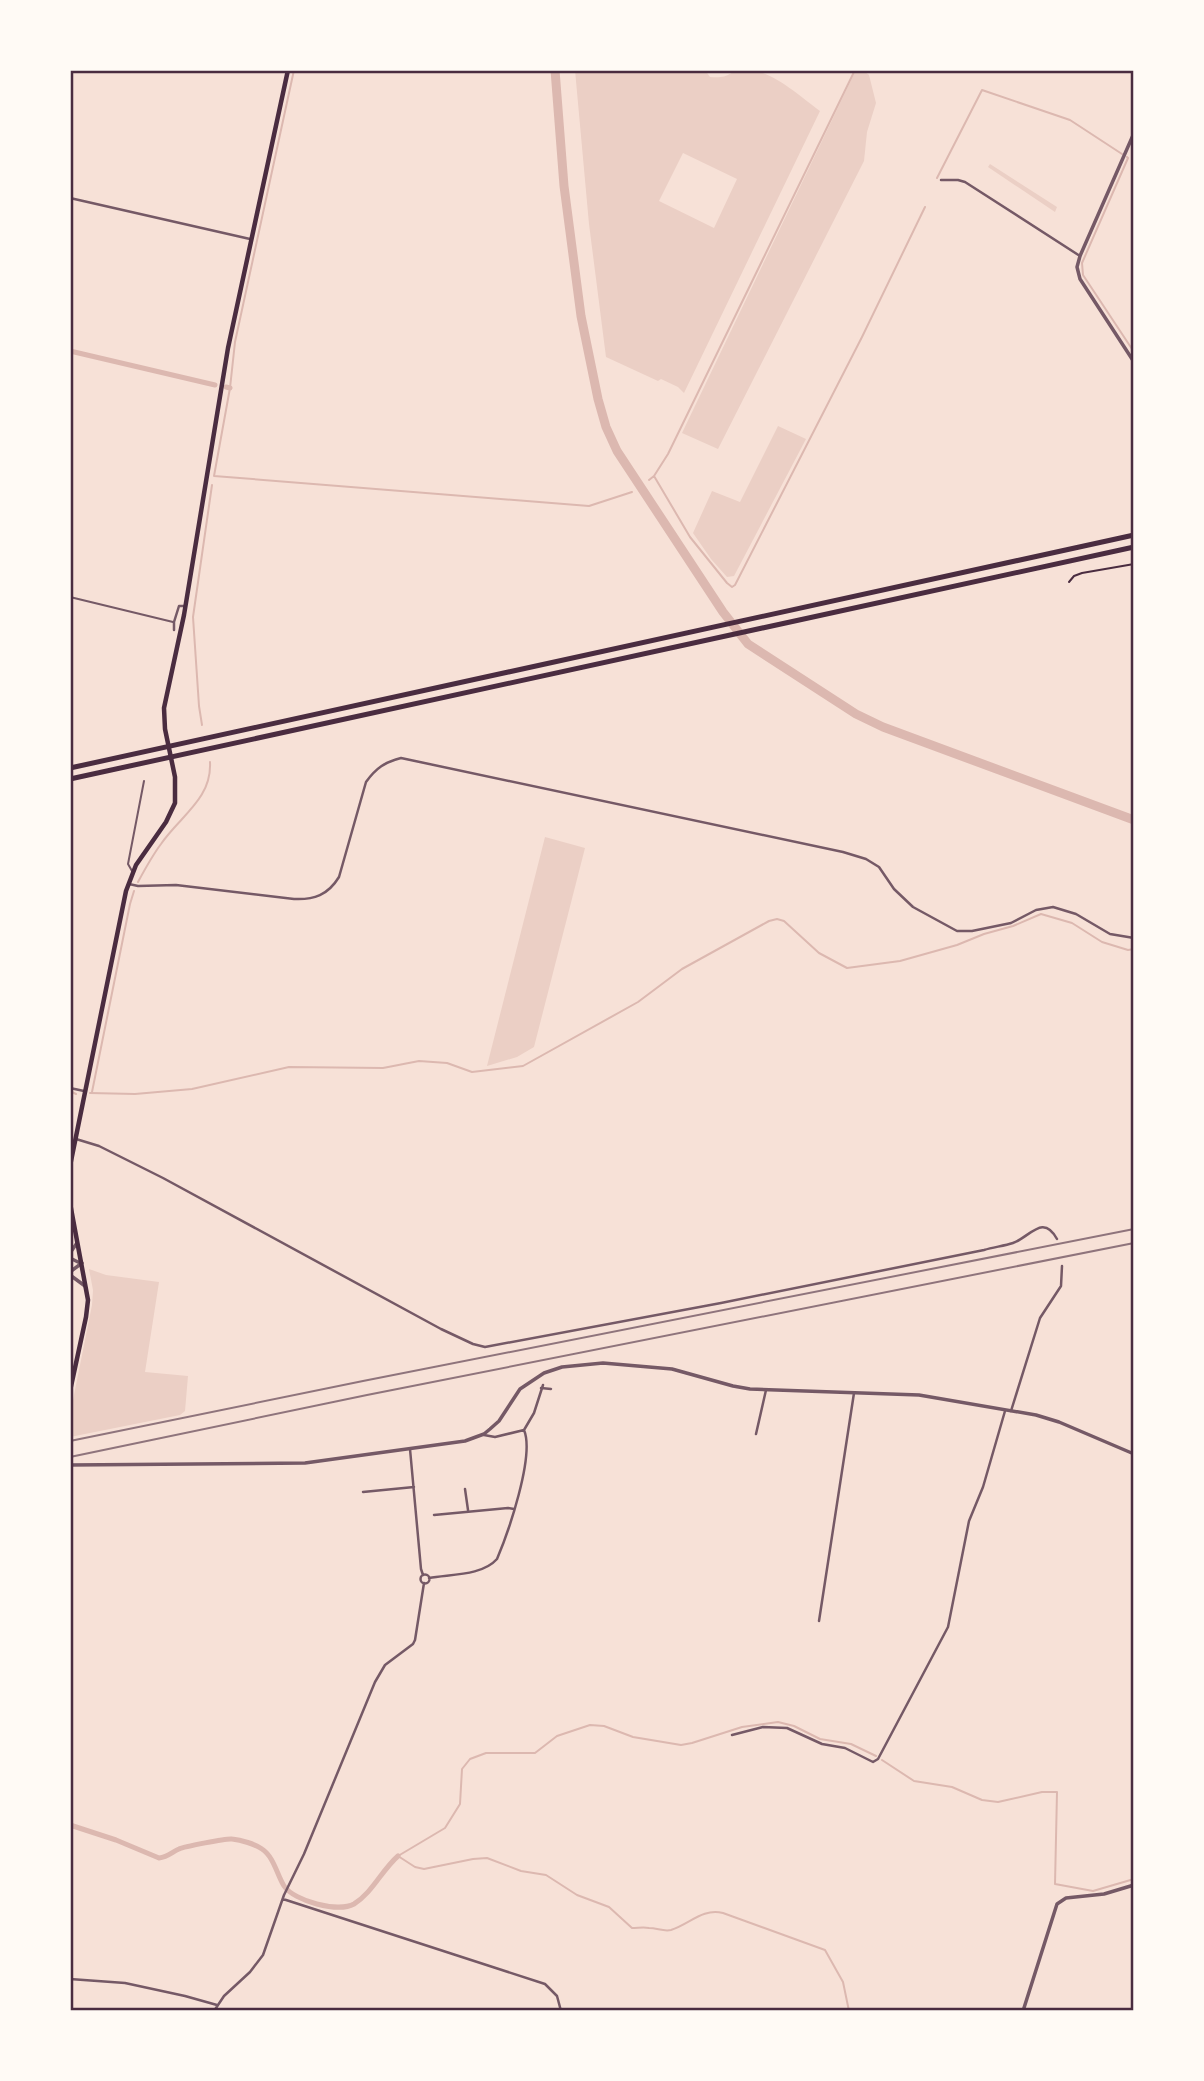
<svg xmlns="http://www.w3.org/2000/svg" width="1204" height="2081" font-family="Bitter,serif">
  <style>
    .green { fill: #ebcfc5; fill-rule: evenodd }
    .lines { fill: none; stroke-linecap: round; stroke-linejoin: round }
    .stream { stroke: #dcb8b0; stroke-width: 2 }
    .canal { stroke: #dcb8b0; stroke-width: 5 }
    .river { stroke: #dcb8b0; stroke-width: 9 }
    .path { stroke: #4a2c40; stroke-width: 2 }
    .service { stroke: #755966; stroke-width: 2 }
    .pedestrian { stroke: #755966; stroke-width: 2.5 }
    .minor { stroke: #755966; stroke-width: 2.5 }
    .tertiary { stroke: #755966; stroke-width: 3.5 }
    .secondary { stroke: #4a2c40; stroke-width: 4.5 }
    .motorway { stroke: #4a2c40; stroke-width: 5 }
    .rail { stroke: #8f747c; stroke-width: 2 }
    .neatline { fill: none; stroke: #4a2c40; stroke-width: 2.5 }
  </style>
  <rect width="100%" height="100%" fill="#f7e1d7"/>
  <!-- green -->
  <path class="green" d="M 575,70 L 705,70 L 710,77 C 730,79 727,72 742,70 C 769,67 799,96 820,111 L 684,393 L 678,387 L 661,379 L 658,381 L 606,357 L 589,224 ZM 683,153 L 737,179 L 714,228 L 659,201 Z
    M 856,70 L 863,70 L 869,75 L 876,103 L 867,132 L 864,161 L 718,449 L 682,433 Z
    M 990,164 L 1057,207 L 1055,212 L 988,167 Z
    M 778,426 L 806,439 L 734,576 L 727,577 L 711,559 L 693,533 L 712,491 L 740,502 Z
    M 545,837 L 585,848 L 534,1047 L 517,1057 L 487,1066 Z
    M 89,1269 L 106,1275 L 159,1282 L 145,1372 L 188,1376 L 185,1411 L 180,1415 L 70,1437 L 70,1415 L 92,1305 L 93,1290 Z"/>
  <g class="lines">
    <!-- stream -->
    <path class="stream" d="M 294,70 L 235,342 L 230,388 L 214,476 L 589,506 L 632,492
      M 1127,157 L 1128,158 L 1082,263 L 1083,275 L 1134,352
      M 937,178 L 982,90 L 1070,120 L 1122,154
      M 654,476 L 690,537 L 727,583 L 732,587 L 735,585 L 862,337 L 925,207
      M 649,480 L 654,476 L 668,454 L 855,70
      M 202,725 L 199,706 L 193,617 L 212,485
      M 138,882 C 145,869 152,856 161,844 C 180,816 212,799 210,762
      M 70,1091 L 76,1094
      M 92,1092 L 130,904 L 134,891
      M 90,1093 L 135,1094 L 192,1089 L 289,1067 L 383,1068 L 419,1061 L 447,1063 L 472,1072 L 523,1066 L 638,1002 L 682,969 L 769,921 L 777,919 L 784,921 L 819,953 L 847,968 L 900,961 L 957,945 L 984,934 L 1013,926 L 1041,914 L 1072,923 L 1102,942 L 1128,950 L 1134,949
      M 882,1760 L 914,1781 L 952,1787 L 982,1800 L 998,1802 L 1042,1792 L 1057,1792 L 1055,1884 L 1093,1891 L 1134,1879
      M 849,2011 L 843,1982 L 825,1950 L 723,1913 C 702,1908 690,1924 671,1930 C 664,1932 657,1928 649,1928 C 644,1927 638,1928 632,1928 L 609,1907 L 577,1895 L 546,1875 L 521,1871 L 487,1858 L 473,1859 L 424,1869 L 415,1867 L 398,1856 L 445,1828 L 460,1804 L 462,1769 L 470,1759 L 486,1753 L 535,1753 L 557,1736 L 590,1725 L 604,1726 L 633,1737 L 681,1745 L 692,1743 L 742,1727 L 778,1722 L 794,1726 L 820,1739 L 851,1744 L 876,1756"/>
    <!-- canal -->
    <path class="canal" d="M 70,351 L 215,385
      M 226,387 L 230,388
      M 70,1825 L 116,1840 L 159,1858 C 168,1857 172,1852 179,1849 C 183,1847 227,1838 232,1839 C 241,1840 255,1844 262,1849 C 274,1857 277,1875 284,1886 C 294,1901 338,1913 354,1904 C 372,1893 382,1870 398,1856"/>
    <!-- river -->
    <path class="river" d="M 555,70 L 564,186 L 581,316 L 598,399 L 606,427 L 617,451 L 723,612 L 748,644 L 856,714 L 883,727 L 1134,820"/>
    <!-- path -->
    <path class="path" d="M 1069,582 L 1074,576 L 1082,573 L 1134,564"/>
    <!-- service -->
    <path class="service" d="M 70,597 L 173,622
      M 132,871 L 128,864 L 144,781"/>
    <!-- pedestrian -->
    <path class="pedestrian" d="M 541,1388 L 551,1389"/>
    <!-- minor -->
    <path class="minor" d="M 941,180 L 958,180 L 965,182 L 1080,256
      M 70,198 L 250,239
      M 174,630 L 174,622 L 179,606 L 185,606
      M 129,884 L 138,886 L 176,885 L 294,899 C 314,900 328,895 339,877 L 366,782 C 376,768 385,762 401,758 L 843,852 L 866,859 L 879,867 L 894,889 L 913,907 L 957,931 L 972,931 L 1011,923 L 1036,910 L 1053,907 L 1076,914 L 1110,934 L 1134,938
      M 70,1088 L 84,1091
      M 76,1139 L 99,1146 L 163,1178 L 441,1329 L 473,1344 L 485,1347 L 721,1303 L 984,1250 C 994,1247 1004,1246 1013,1243 C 1030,1237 1043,1213 1057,1239
      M 1011,1411 L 1040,1318 L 1061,1286 L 1062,1266
      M 756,1434 L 766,1390
      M 484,1435 L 495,1437 L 524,1430 L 534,1413 L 543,1385
      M 410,1449 L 421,1569 L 423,1575
      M 465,1489 L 468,1510
      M 363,1492 L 414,1487
      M 434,1515 L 508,1508 L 514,1509
      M420.5 1579a4.5 4.5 0 1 1 9 0a4.5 4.5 0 1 1-9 0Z
      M 429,1578 C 450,1574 482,1576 497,1559 C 508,1533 535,1456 524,1430
      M 819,1621 L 854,1393
      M 732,1735 L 763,1727 L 787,1728 L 822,1744 L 845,1748 L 873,1762 L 878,1759 L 948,1627 L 969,1521 L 983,1487 L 1005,1411
      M 283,1899 L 545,1984 L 557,1996 L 561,2011
      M 70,1979 L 125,1983 L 185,1996 L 217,2005
      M 214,2011 L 224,1996 L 250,1972 L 263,1955 L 284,1895 L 304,1854 L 375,1682 L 385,1665 L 413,1644 L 415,1640 L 424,1583"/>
    <!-- tertiary -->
    <path class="tertiary" d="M 1134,133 L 1080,256 L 1077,267 L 1080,279 L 1134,362
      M 70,1253 L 77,1243
      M 70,1258 L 80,1263
      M 70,1272 L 82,1263
      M 70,1275 L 85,1286
      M 70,1465 L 305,1463 L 465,1441 L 484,1434 L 490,1429 L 499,1421 L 520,1389 L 544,1373 L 562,1367 L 603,1363 L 672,1369 L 733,1386 L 750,1389 L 919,1395 L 1036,1415 L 1059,1422 L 1134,1454
      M 1023,2011 L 1057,1904 L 1066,1898 L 1104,1894 L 1134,1885"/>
    <!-- secondary -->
    <path class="secondary" d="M 70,1166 L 126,891 L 136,865 L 166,822 L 175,803 L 175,777 L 165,729 L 164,708 L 184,615 L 228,348 L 288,70
      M 70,1203 L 88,1300 L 86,1317 L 70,1391"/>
    <!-- motorway -->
    <path class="motorway" d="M 70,768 L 1134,535
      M 70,779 L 1134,547"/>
    <!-- rail -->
    <path class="rail" d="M 70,1441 L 363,1381 L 1134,1229
      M 70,1457 L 367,1395 L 1134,1243"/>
  </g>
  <!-- border -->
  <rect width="1204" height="2081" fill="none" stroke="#fffaf5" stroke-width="144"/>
  <rect x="72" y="72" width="1060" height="1937" class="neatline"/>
</svg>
